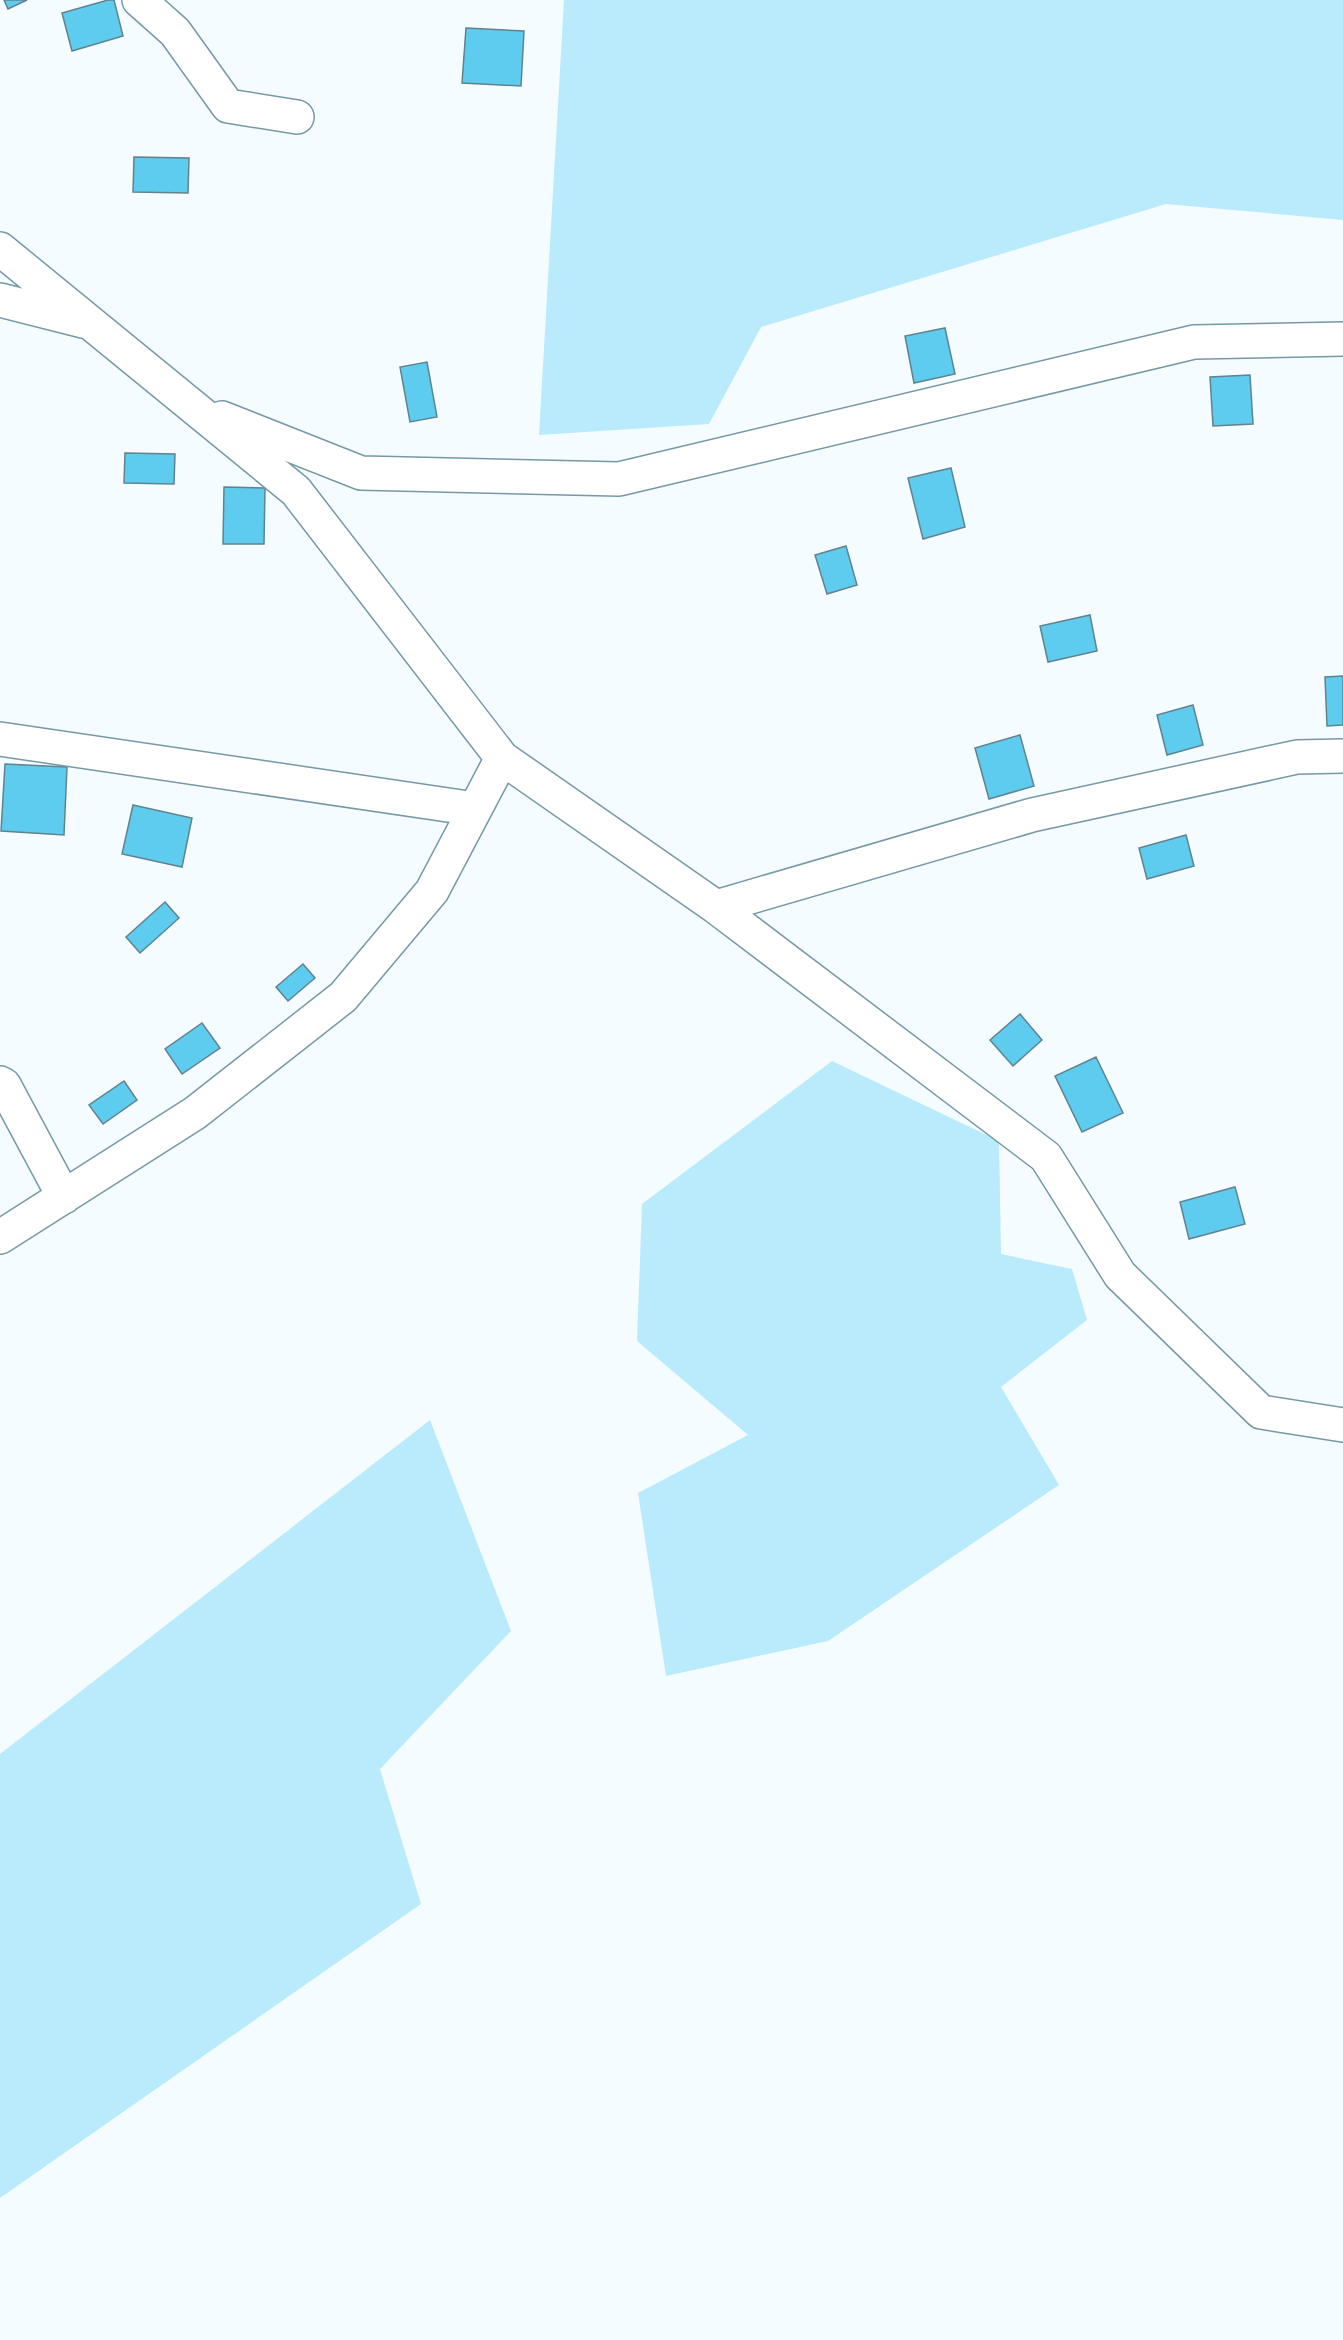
<svg xmlns="http://www.w3.org/2000/svg" width="1343" height="2340" font-family="Manrope,sans-serif">
  <style>
    .green { fill: #b9ebfd }
    .building { fill: #5dccee; stroke: #60838f; stroke-width: 1.5 }
    .lines { fill: none; stroke-linecap: round; stroke-linejoin: round }
    .minor-casing { stroke: #7599a5; stroke-width: 36 }
    .minor { stroke: #fff; stroke-width: 33 }
  </style>
  <rect width="100%" height="100%" fill="#f5fcff"/>
  <!-- green -->
  <path class="green" d="M 564,0 L 1343,0 L 1343,220 L 1166,204 L 761,327 L 709,424 L 539,435 Z
    M 832,1061 L 999,1141 L 1001,1254 L 1072,1269 L 1087,1320 L 1001,1387 L 1059,1485 L 828,1641 L 666,1676 L 638,1493 L 748,1435 L 637,1341 L 642,1204 Z
    M 430,1420 L 511,1631 L 380,1769 L 421,1904 L 0,2198 L 0,1754 Z"/>
  <!-- building -->
  <path class="building" d="M 4,0 L 27,0 L 8,9 Z
    M 108,0 L 114,0 L 123,36 L 72,51 L 62,13 Z
    M 466,28 L 524,31 L 521,86 L 462,83 Z
    M 134,157 L 189,158 L 188,193 L 133,192 Z
    M 945,328 L 955,374 L 914,383 L 905,336 Z
    M 427,362 L 437,417 L 410,422 L 400,367 Z
    M 1250,375 L 1253,424 L 1213,426 L 1210,377 Z
    M 125,453 L 175,454 L 174,484 L 124,483 Z
    M 951,468 L 965,527 L 923,539 L 908,478 Z
    M 224,487 L 265,488 L 264,544 L 223,544 Z
    M 846,546 L 857,585 L 827,594 L 815,555 Z
    M 1090,615 L 1097,651 L 1048,662 L 1040,626 Z
    M 1343,676 L 1343,725 L 1327,726 L 1325,677 Z
    M 1193,705 L 1203,745 L 1167,755 L 1157,715 Z
    M 1020,735 L 1034,786 L 989,799 L 975,748 Z
    M 5,764 L 67,767 L 64,835 L 1,831 Z
    M 133,805 L 192,818 L 182,867 L 122,854 Z
    M 1186,835 L 1194,866 L 1147,879 L 1139,848 Z
    M 165,902 L 179,918 L 140,953 L 126,937 Z
    M 303,964 L 315,978 L 288,1001 L 276,987 Z
    M 1020,1014 L 1042,1040 L 1013,1066 L 990,1040 Z
    M 202,1023 L 220,1048 L 182,1074 L 165,1049 Z
    M 1096,1057 L 1123,1113 L 1082,1132 L 1055,1076 Z
    M 124,1081 L 137,1100 L 103,1124 L 89,1105 Z
    M 1235,1187 L 1245,1224 L 1189,1239 L 1180,1202 Z"/>
  <g class="lines">
    <defs>
      <path id="minor" d="M 139,0 L 175,32 L 228,106 L 297,117
        M 0,249 L 296,491 L 502,758 L 716,907 L 1046,1157 L 1120,1275 L 1261,1412 L 1343,1425
        M 0,300 L 83,321
        M 222,418 L 361,473 L 619,479 L 1194,342 L 1343,339
        M 0,739 L 475,809
        M 716,907 L 1032,815 L 1297,757 L 1343,756
        M 0,1083 L 4,1085 L 64,1197
        M 0,1237 L 195,1113 L 343,997 L 432,891 L 502,758"/>
    </defs>
    <!-- minor casing -->
    <use href="#minor" class="minor-casing"/>
    <!-- minor -->
    <use href="#minor" class="minor"/>
  </g>
</svg>
